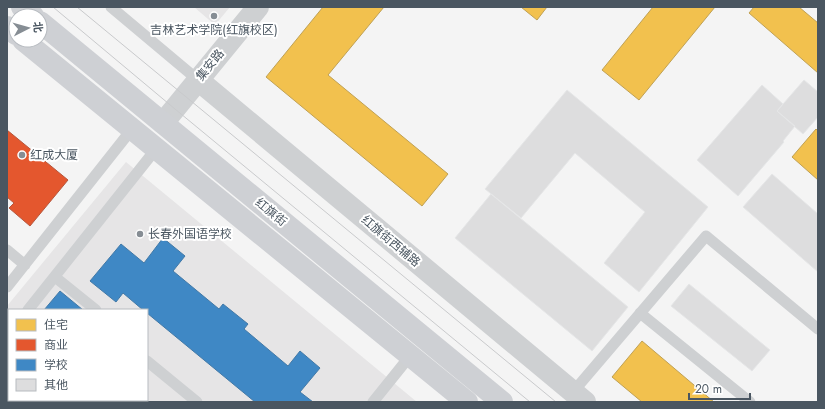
<svg xmlns="http://www.w3.org/2000/svg" width="825" height="409" font-family="Jost,'Noto Sans SC',sans-serif">
  <style>
    .education { fill: #e6e5e6; fill-rule: evenodd }
    .homes { fill: #f2c14e; stroke: #c0a154 }
    .shops { fill: #e4572e; stroke: #b6573d }
    .schools { fill: #3f88c5; stroke: #4279a7 }
    .building { fill: #ddddde; stroke: #e5e6e7 }
    .lines { fill: none; stroke-linecap: round; stroke-linejoin: round }
    .service { stroke: #ced0d2; stroke-width: 11 }
    .tertiary { stroke: #ced0d2; stroke-width: 22 }
    .secondary { stroke: #ced0d4; stroke-width: 22 }
    .tram { stroke: #c9cacc; stroke-width: 1 }
    .poi-dot { fill: #868d94; stroke: #fff; stroke-width: 1.5 }
    .labels { text-anchor: middle; dominant-baseline: central; stroke-width: 4; stroke-linejoin: round; paint-order: stroke }
    .poi-label { font-size: 12px; fill: #4a5661; stroke: #fff; text-anchor: start }
    .street-label { font-size: 12px; fill: #4a5661; stroke: #fff }
  </style>
  <rect width="100%" height="100%" fill="#f4f4f4"/>
  <!-- education -->
  <path class="education" d="M 194,7 L 230,7 L 215,25 Z
    M 126,162 L 417,402 L 7,402 L 7,306 ZM 9,310 L 147,310 L 147,400 L 9,400 Z"/>
  <!-- homes -->
  <path class="homes" d="M 323,7 L 384,7 L 328,75 L 448,174 L 422,206 L 266,77 Z
    M 521,7 L 547,7 L 537,20 Z
    M 653,7 L 715,7 L 639,100 L 602,70 Z
    M 754,7 L 799,7 L 818,23 L 818,73 L 749,13 Z
    M 816,129 L 818,131 L 818,180 L 792,157 Z
    M 642,341 L 714,402 L 642,402 L 612,377 Z"/>
  <!-- shops -->
  <path class="shops" d="M 7,130 L 68,180 L 30,226 L 9,208 L 14,203 L 7,197 Z"/>
  <!-- schools -->
  <path class="schools" d="M 163,238 L 185,256 L 173,271 L 219,309 L 223,304 L 248,324 L 244,329 L 288,366 L 300,351 L 320,368 L 300,392 L 313,402 L 255,402 L 147,313 L 147,310 L 143,310 L 123,293 L 116,302 L 90,281 L 121,244 L 144,263 Z
    M 60,291 L 83,310 L 44,310 Z
    M 9,352 L 9,400 L 48,400 L 46,402 L 7,402 L 7,354 Z"/>
  <!-- building -->
  <path class="building" d="M 804,80 L 818,92 L 818,117 L 803,134 L 777,111 Z
    M 762,85 L 783,104 L 777,111 L 795,126 L 783,141 L 784,142 L 738,196 L 697,160 Z
    M 567,90 L 708,207 L 639,292 L 604,263 L 645,212 L 575,153 L 521,218 L 485,189 Z
    M 772,174 L 818,214 L 818,272 L 743,207 Z
    M 491,194 L 628,307 L 592,351 L 455,238 Z
    M 689,284 L 770,350 L 752,371 L 671,306 Z"/>
  <g class="lines">
    <!-- service -->
    <path class="service" d="M 111,7 L 198,80
      M 7,250 L 25,265
      M 55,277 L 96,310
      M 7,287 L 132,129
      M 28,310 L 156,149
      M 640,313 L 750,402
      M 7,335 L 9,333
      M 147,361 L 197,402
      M 573,392 L 706,236 L 818,329
      M 88,402 L 90,400
      M 373,402 L 410,356"/>
    <!-- tertiary -->
    <path class="tertiary" d="M 198,80 L 585,402
      M 163,123 L 258,7"/>
    <!-- secondary -->
    <path class="secondary" d="M 22,7 L 33,16
      M 40,22 L 502,402
      M 7,27 L 16,34
      M 23,40 L 467,402"/>
    <!-- tram -->
    <path class="tram" d="M 53,7 L 175,109 L 530,402
      M 77,7 L 556,402"/>
  </g>
  <!-- markers -->
  <g class="poi-dot">
    <circle cx="214" cy="16" r="4"/>
    <circle cx="22" cy="155" r="4"/>
    <circle cx="140" cy="234" r="4"/>
  </g>
  <g class="labels">
    <!-- poi labels -->
    <g class="poi-label">
      <text x="214" y="30" text-anchor="middle">吉林艺术学院(红旗校区)</text>
      <text x="30" y="155">红成大厦</text>
      <text x="148" y="234">长春外国语学校</text>
    </g>
    <!-- street labels -->
    <g class="street-label">
      <text transform="translate(210 65) rotate(-51)">集安路</text>
      <text transform="translate(271 212) rotate(39)">红旗街</text>
      <text transform="translate(391 241) rotate(40)">红旗街西辅路</text>
    </g>
  </g>
  <!-- border -->
  <rect width="825" height="409" fill="none" stroke="#4a5661" stroke-width="16"/>
  <!-- legend -->
  <rect x="8" y="309" width="140" height="92" fill="#ffffff" stroke="#b7bbc0"/>
  <rect x="16" y="319" width="20" height="12" fill="#f2c14e" stroke="#b7bbc0"/>
  <text x="44" y="329" font-size="12" fill="#4a5661">住宅</text>
  <rect x="16" y="339" width="20" height="12" fill="#e4572e" stroke="#b7bbc0"/>
  <text x="44" y="349" font-size="12" fill="#4a5661">商业</text>
  <rect x="16" y="359" width="20" height="12" fill="#3f88c5" stroke="#b7bbc0"/>
  <text x="44" y="369" font-size="12" fill="#4a5661">学校</text>
  <rect x="16" y="379" width="20" height="12" fill="#ddddde" stroke="#b7bbc0"/>
  <text x="44" y="389" font-size="12" fill="#4a5661">其他</text>
  <!-- north arrow -->
  <g transform="translate(28 28) rotate(84)"><circle r="19" fill="#ffffff" stroke="#b7bbc0"/>
  <path d="M0-3L7 15L0 10L-7 15Z" fill="#868d94"/>
  <text y="-6" font-size="11" font-weight="bold" text-anchor="middle" fill="#4a5661">北</text>
  </g>
  <!-- scale -->
  <path d="M689 393v6h61v-6" fill="none" stroke="#4a5661" stroke-width="2"/>
  <text x="695" y="393" font-size="12" fill="#4a5661" stroke="#ffffff" stroke-width="3" paint-order="stroke">20 m</text>
</svg>
